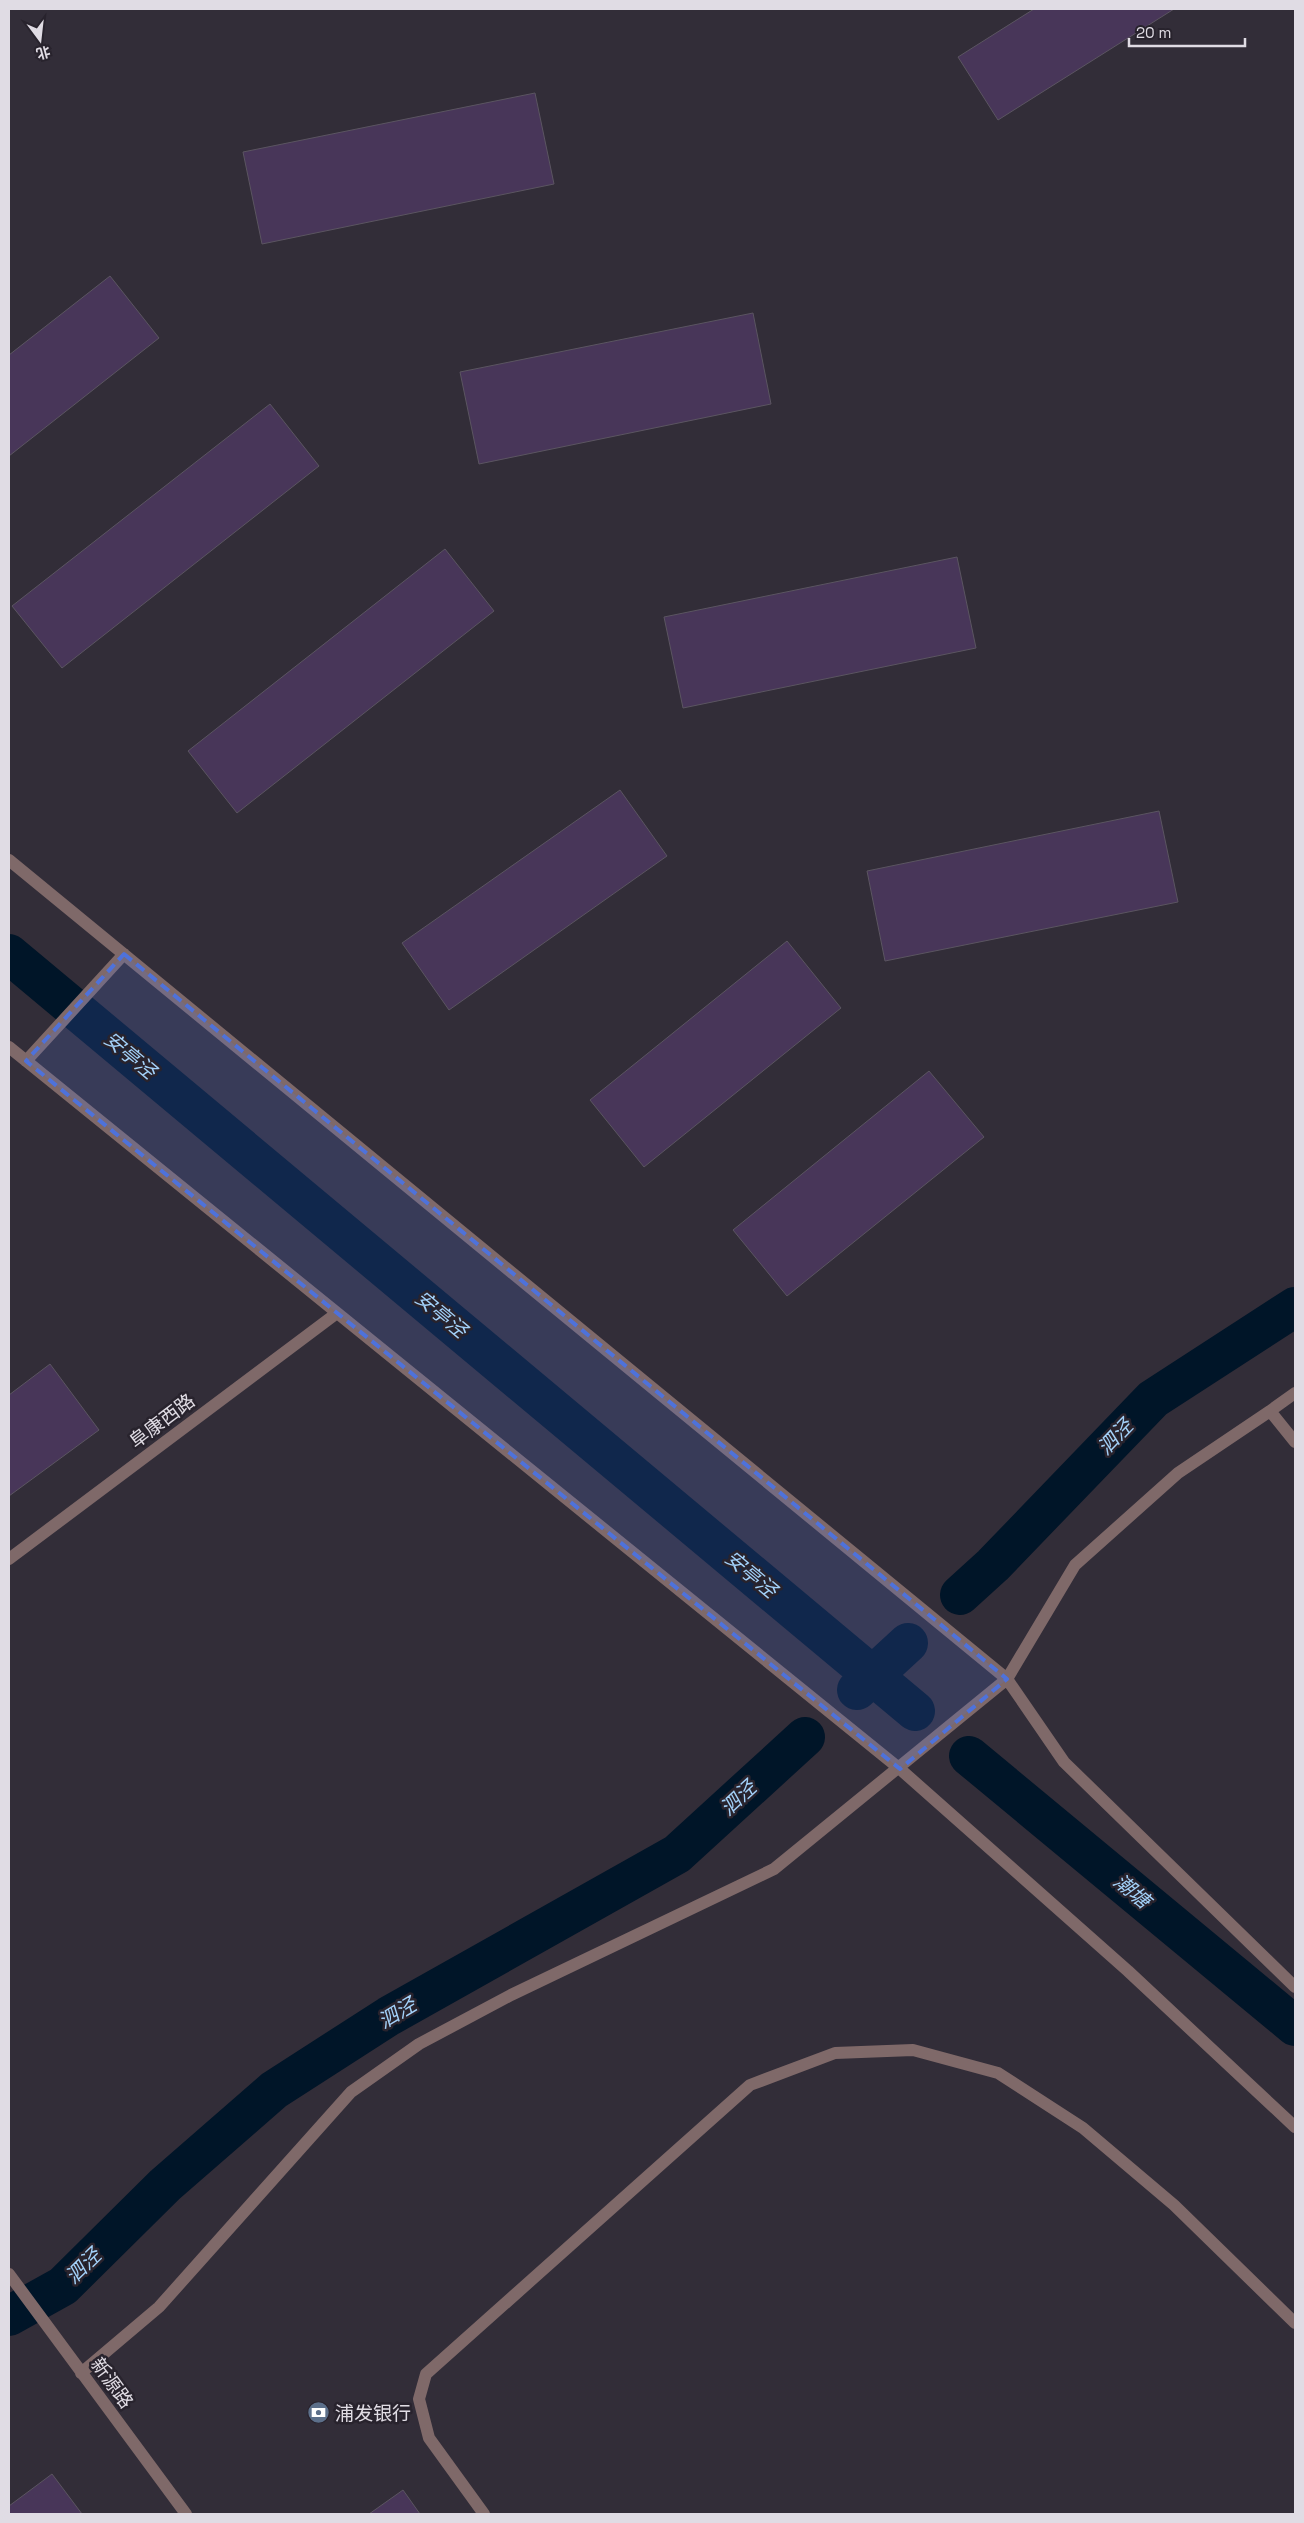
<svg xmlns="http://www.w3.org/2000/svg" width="1304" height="2523" font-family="'Space Grotesk','Noto Sans SC',sans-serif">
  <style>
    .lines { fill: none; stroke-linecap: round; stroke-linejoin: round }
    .canal { stroke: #001528; stroke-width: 40 }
    .building { fill: #483659; stroke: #5b5561 }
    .minor { stroke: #7f6969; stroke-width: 12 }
    .marked { fill: #4e72db; fill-opacity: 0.2; stroke: #4e72db; stroke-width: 4; stroke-dasharray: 10 6; stroke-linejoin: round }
    .labels { text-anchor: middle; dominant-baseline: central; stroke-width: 5; stroke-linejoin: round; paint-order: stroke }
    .street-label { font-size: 19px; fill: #e0dce4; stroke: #28232d }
    .poi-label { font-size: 19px; fill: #e0dce4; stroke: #28232d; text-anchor: start }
    .water-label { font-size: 20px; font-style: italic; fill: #a3d1f9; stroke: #28232d }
  </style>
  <rect width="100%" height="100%" fill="#322d38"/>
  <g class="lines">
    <!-- canal -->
    <path class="canal" d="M 9,954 L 915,1711
      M 960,1595 L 993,1565 L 1153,1399 L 1295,1307
      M 857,1690 L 908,1643
      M 969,1756 L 1295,2026
      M 9,2316 L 63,2286 L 165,2185 L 274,2090 L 389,2016 L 677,1854 L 805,1737"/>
  </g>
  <!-- building -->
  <path class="building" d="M 1034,9 L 1174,9 L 998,120 L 958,57 Z
    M 535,93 L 554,184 L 262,244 L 243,152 Z
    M 110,276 L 159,338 L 9,456 L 9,355 Z
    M 753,313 L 771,404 L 479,464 L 460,372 Z
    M 270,404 L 319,466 L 62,668 L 12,606 Z
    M 445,549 L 494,611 L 237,813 L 188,751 Z
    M 957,557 L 976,648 L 683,708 L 664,617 Z
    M 620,790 L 667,856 L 449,1010 L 402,943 Z
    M 1159,811 L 1178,902 L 885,961 L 867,871 Z
    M 787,941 L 841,1008 L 644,1167 L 590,1100 Z
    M 929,1071 L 984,1137 L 787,1296 L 733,1230 Z
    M 50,1364 L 99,1430 L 9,1496 L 9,1395 Z
    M 52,2474 L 82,2514 L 9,2514 L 9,2506 Z
    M 403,2490 L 420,2514 L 369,2514 Z"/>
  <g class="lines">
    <!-- minor -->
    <path class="minor" d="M 9,860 L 1007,1679 L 1064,1762 L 1295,1987
      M 9,1047 L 900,1769 L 1128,1971 L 1295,2127
      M 26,1061 L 124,954
      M 1270,1411 L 1295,1393
      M 9,1559 L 337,1313
      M 9,2274 L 186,2514
      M 81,2373 L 159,2307 L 351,2092 L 419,2044 L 511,1995 L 774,1869 L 1007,1679 L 1075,1565 L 1178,1473 L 1270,1411 L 1295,1442
      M 484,2514 L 429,2438 L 419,2399 L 426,2374 L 750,2085 L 835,2053 L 913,2050 L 998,2073 L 1083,2128 L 1174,2205 L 1295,2323"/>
  </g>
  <!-- marked area -->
  <path class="marked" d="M 124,954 L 1007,1679 L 900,1769 L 26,1061 Z"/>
  <!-- icons -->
  <defs>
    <symbol id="bank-disc" viewBox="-11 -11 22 22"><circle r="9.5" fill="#5c6f8a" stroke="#28232d"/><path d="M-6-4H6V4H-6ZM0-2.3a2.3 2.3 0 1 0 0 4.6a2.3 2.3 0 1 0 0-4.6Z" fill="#fff"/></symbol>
  </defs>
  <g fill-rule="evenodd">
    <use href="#bank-disc" x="306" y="2400" width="25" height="25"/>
  </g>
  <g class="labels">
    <!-- street labels -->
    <g class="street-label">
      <text transform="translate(162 1421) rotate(-37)">阜康西路</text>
      <text transform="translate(112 2383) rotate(54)">新源路</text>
    </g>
    <!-- poi labels -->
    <g class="poi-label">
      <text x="335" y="2413">浦发银行</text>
    </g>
    <!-- water labels -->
    <g class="water-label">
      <text transform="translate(130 1055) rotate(40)">安亭泾</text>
      <text transform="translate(441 1314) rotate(40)">安亭泾</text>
      <text transform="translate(1115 1437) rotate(-46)">泗泾</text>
      <text transform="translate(751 1574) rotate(40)">安亭泾</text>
      <text transform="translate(738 1798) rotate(-43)">泗泾</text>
      <text transform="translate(1132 1891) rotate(40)">潮塘</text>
      <text transform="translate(397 2013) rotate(-31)">泗泾</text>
      <text transform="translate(83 2266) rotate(-44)">泗泾</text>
    </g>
  </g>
  <!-- border -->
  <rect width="1304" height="2523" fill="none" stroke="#e0dce4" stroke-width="20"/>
  <!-- north arrow -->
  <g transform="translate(40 40) rotate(165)" stroke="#28232d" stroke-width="4" paint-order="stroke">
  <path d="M0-4L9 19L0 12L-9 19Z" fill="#e0dce4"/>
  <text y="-8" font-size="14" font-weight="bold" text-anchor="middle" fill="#e0dce4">北</text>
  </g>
  <!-- scale -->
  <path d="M1129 38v8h116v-8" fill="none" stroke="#e0dce4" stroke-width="2.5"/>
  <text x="1136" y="38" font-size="15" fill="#e0dce4" stroke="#28232d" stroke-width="4" paint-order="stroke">20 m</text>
</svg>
